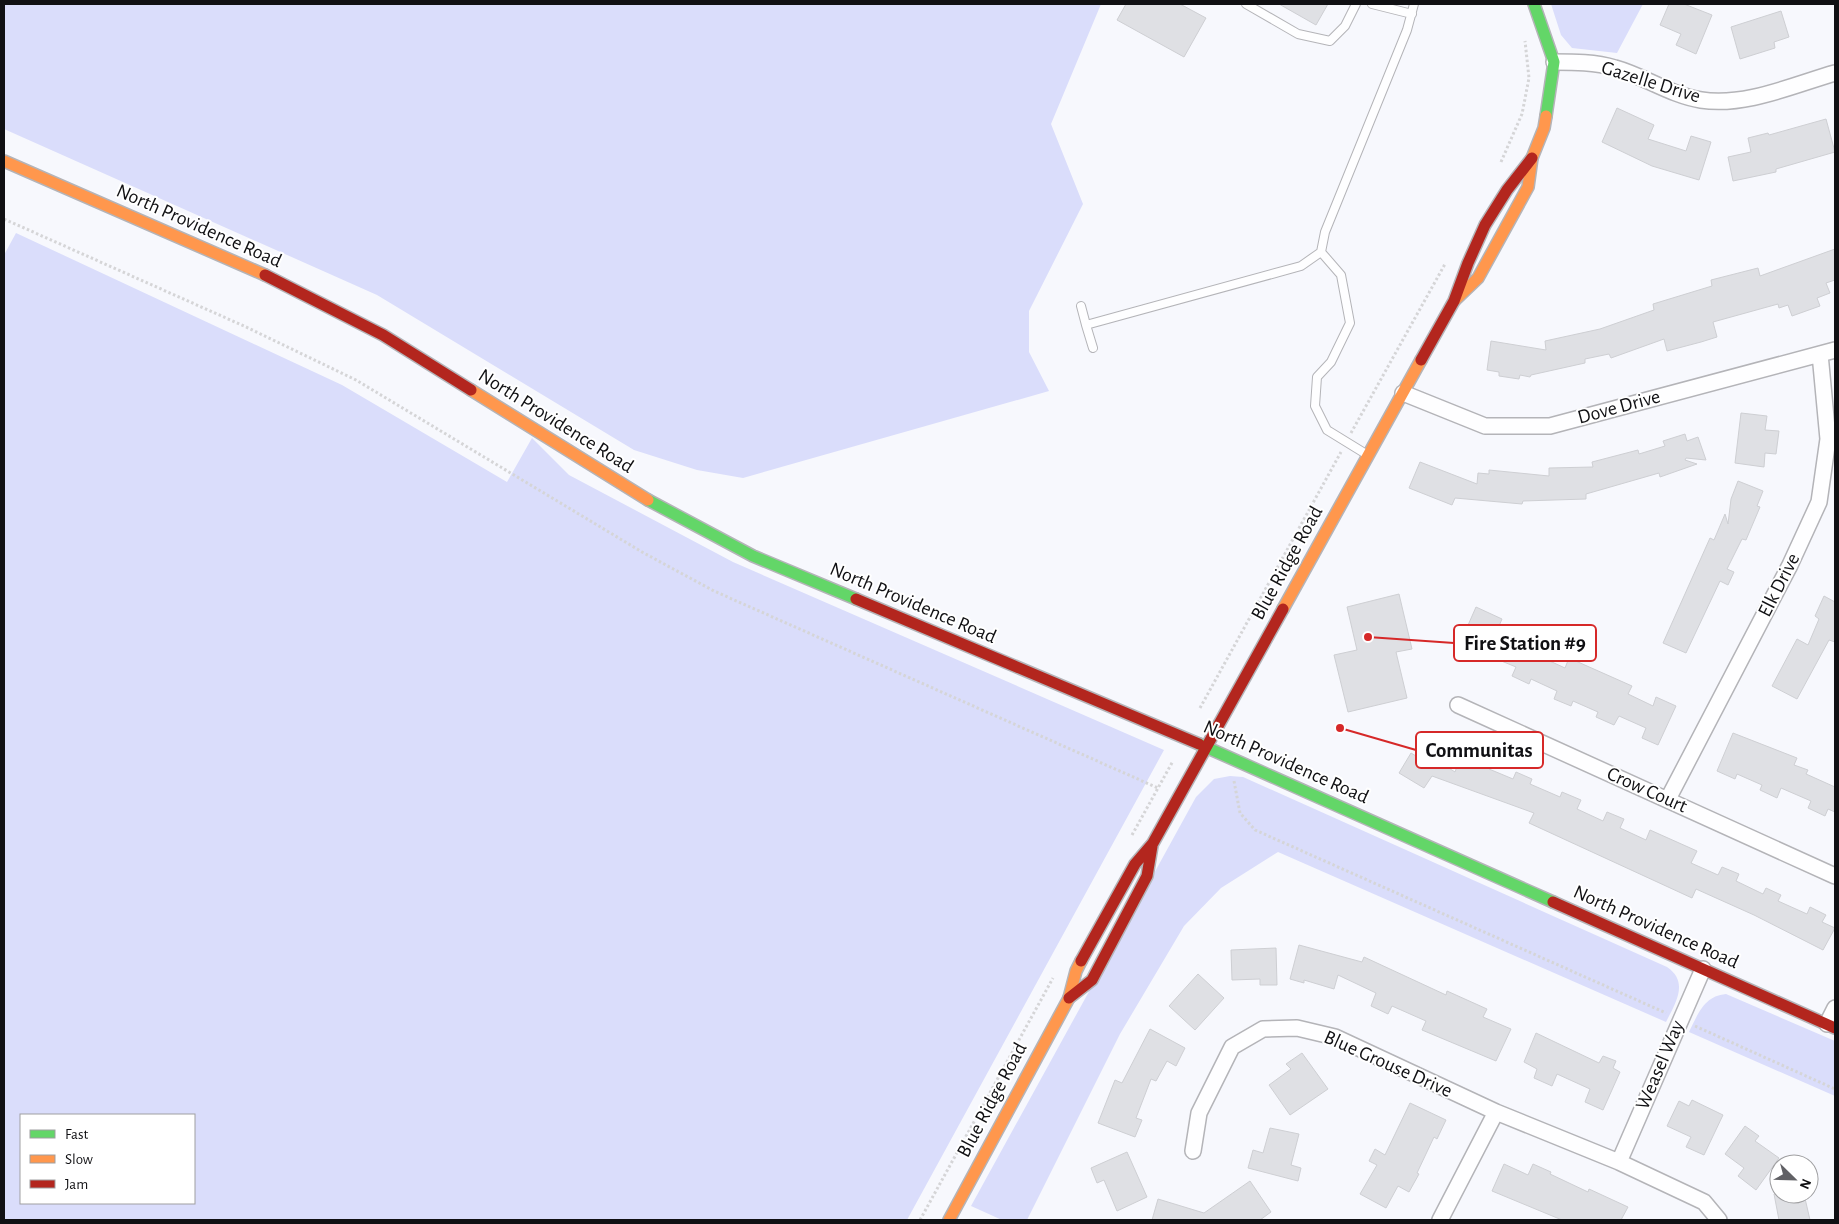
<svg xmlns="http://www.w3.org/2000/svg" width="1839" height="1224" font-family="'Alegreya Sans',sans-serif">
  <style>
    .green { fill: #daddfb; fill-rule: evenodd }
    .building { fill: #dfe0e4; stroke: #cecfd3 }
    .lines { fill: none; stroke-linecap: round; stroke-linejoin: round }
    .lane-casing { stroke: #b4b4b8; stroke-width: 10 }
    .street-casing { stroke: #b4b4b8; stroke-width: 18 }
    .fast-casing { stroke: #b4b4b8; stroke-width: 14 }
    .slow-casing { stroke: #b4b4b8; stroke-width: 14 }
    .jam-casing { stroke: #b4b4b8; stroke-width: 14 }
    .path { stroke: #d5d5d7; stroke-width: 3; stroke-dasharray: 2.5 2.5; stroke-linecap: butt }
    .lane { stroke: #fefeff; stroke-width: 8 }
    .street { stroke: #fefeff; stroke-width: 15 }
    .fast { stroke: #63d668; stroke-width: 11 }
    .slow { stroke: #ff974d; stroke-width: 11 }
    .jam { stroke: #b3261e; stroke-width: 11 }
    .labels { text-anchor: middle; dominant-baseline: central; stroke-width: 4; stroke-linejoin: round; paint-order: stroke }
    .street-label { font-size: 20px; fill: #101013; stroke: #fff }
    .leader { fill: none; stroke: #d62828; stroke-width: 2 }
    .callout-dot { fill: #d62828; stroke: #fff; stroke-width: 2 }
    .callout { fill: #fff; stroke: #d62828; stroke-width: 2 }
    .callout-label { font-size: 21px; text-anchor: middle; font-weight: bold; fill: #101013 }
  </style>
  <rect width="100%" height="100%" fill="#f7f8fd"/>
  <!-- green -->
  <path class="green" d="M 4,4 L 1101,4 L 1051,124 L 1083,204 L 1029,311 L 1029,352 L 1049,391 L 743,478 L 697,470 L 634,450 L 377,295 L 4,129 Z
    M 1551,4 L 1643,4 L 1617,53 L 1572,48 L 1561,35 Z
    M 16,233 L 342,385 L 507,482 L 532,438 L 569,475 L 733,562 L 1164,750 L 907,1220 L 4,1220 L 4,255 ZM 21,1115 L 194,1115 L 194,1203 L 21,1203 Z
    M 1230,776 L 1243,777 L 1667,967 C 1689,982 1676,1002 1666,1022 L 1278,852 L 1221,888 L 1184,926 L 1120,1034 L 1027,1220 L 1002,1220 L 971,1206 L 1196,797 L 1214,779 Z
    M 1726,994 L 1835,1041 L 1835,1096 L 1689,1032 C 1698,1014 1704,996 1726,994 Z"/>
  <!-- building -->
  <path class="building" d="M 1126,4 L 1180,4 L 1206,18 L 1184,57 L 1117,20 Z
    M 1279,4 L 1328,4 L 1316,25 Z
    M 1669,4 L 1684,4 L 1712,15 L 1696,54 L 1676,45 L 1681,34 L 1660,25 Z
    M 1781,11 L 1789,37 L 1774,42 L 1775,48 L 1740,59 L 1731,27 Z
    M 1617,108 L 1654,125 L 1648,139 L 1686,151 L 1691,136 L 1711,142 L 1699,180 L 1652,166 L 1602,142 Z
    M 1826,119 L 1835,152 L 1776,169 L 1776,172 L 1733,181 L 1728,157 L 1751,152 L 1748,138 L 1768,133 L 1769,135 Z
    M 1835,249 L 1835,280 L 1826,283 L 1830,293 L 1817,298 L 1820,306 L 1792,316 L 1788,305 L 1779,308 L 1778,304 L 1713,322 L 1717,337 L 1701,342 L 1667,351 L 1664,339 L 1611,358 L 1609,354 L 1585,359 L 1585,363 L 1531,375 L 1530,377 L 1520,375 L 1519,379 L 1499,376 L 1499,372 L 1487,370 L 1491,341 L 1546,350 L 1545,341 L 1600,329 L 1654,310 L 1653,304 L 1712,286 L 1711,280 L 1758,268 L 1760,276 Z
    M 1741,413 L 1767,416 L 1765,430 L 1779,431 L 1776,454 L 1765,453 L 1764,467 L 1735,463 Z
    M 1685,434 L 1687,441 L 1698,437 L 1706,460 L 1686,458 L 1685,460 L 1697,464 L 1660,477 L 1659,473 L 1586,494 L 1586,499 L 1523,501 L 1522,504 L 1455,498 L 1452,505 L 1409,488 L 1420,462 L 1477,484 L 1478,473 L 1489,474 L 1489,470 L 1549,476 L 1549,468 L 1593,467 L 1592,462 L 1638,450 L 1639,454 L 1665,446 L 1663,441 Z
    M 1738,481 L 1763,491 L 1757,506 L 1760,507 L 1746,540 L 1742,539 L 1727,569 L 1734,572 L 1728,585 L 1720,581 L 1686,653 L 1663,643 L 1710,538 L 1714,540 L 1725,514 L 1728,524 L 1731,499 Z
    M 1399,594 L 1412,649 L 1396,652 L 1407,698 L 1348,712 L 1334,655 L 1357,650 L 1347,607 Z
    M 1824,596 L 1835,602 L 1835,642 L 1829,640 L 1797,699 L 1772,686 L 1797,639 L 1808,645 L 1819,619 L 1815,616 Z
    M 1476,607 L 1502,619 L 1496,633 L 1522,645 L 1526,635 L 1546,644 L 1541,657 L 1565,668 L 1569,658 L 1632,686 L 1628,694 L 1653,706 L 1656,697 L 1676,706 L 1658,745 L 1642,738 L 1646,728 L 1619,716 L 1614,725 L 1596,717 L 1598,712 L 1573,701 L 1571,706 L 1554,699 L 1557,691 L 1531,679 L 1529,684 L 1512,676 L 1516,667 L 1499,660 L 1500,656 L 1473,644 L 1476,637 L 1465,632 Z
    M 1733,733 L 1797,758 L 1794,765 L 1808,770 L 1806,774 L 1835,787 L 1835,812 L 1828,809 L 1825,816 L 1808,808 L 1811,801 L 1781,788 L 1777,798 L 1760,790 L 1762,785 L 1737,774 L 1735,779 L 1717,771 Z
    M 1411,753 L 1421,759 L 1425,753 L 1455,772 L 1459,761 L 1469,765 L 1472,757 L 1491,764 L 1489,769 L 1513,779 L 1516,772 L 1532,779 L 1530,784 L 1560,797 L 1562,792 L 1581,800 L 1577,809 L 1603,821 L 1607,812 L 1624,819 L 1620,828 L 1646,840 L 1650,830 L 1697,851 L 1691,863 L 1718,875 L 1722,867 L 1739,874 L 1736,881 L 1763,894 L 1766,888 L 1781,895 L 1778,901 L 1807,914 L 1810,907 L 1826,915 L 1822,922 L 1835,928 L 1823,950 L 1754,915 L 1696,889 L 1692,898 L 1529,823 L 1534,813 L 1432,776 L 1424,788 L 1399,773 Z
    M 1299,945 L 1362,962 L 1364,957 L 1446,995 L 1447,991 L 1487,1009 L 1483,1017 L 1511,1029 L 1496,1061 L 1422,1030 L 1426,1021 L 1392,1006 L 1388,1014 L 1371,1006 L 1376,993 L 1338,975 L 1334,989 L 1304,980 L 1304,983 L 1290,979 Z
    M 1276,948 L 1277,985 L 1260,985 L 1260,979 L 1232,980 L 1231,950 Z
    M 1198,974 L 1224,998 L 1195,1030 L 1169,1006 Z
    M 1150,1029 L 1185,1048 L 1176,1066 L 1167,1061 L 1156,1081 L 1151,1079 L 1136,1118 L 1142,1120 L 1135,1137 L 1098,1123 L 1115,1080 L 1122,1083 Z
    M 1536,1033 L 1599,1063 L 1603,1056 L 1616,1061 L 1613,1068 L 1620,1072 L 1603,1110 L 1585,1102 L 1590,1089 L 1557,1074 L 1552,1086 L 1534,1078 L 1537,1069 L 1524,1062 Z
    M 1302,1053 L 1328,1089 L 1290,1115 L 1269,1085 L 1291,1069 L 1286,1064 Z
    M 1692,1100 L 1723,1115 L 1704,1155 L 1686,1147 L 1691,1137 L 1667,1126 L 1679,1101 L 1689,1106 Z
    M 1410,1103 L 1446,1120 L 1437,1139 L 1434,1137 L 1417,1173 L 1419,1174 L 1409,1192 L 1398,1186 L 1386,1208 L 1360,1194 L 1377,1165 L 1369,1161 L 1375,1149 L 1385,1155 Z
    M 1745,1126 L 1759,1136 L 1755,1141 L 1779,1158 L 1756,1190 L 1738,1176 L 1744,1168 L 1725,1154 Z
    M 1270,1128 L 1299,1134 L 1291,1165 L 1301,1168 L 1298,1181 L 1248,1168 L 1253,1150 L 1263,1153 Z
    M 1127,1152 L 1147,1197 L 1117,1211 L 1104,1180 L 1097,1183 L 1091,1168 Z
    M 1504,1164 L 1528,1175 L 1533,1164 L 1551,1172 L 1550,1174 L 1588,1192 L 1589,1189 L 1628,1207 L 1621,1220 L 1562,1220 L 1492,1191 Z
    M 1250,1181 L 1271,1212 L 1260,1220 L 1152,1220 L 1158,1199 L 1204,1213 Z
    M 1774,1194 L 1804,1194 L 1810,1220 L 1779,1220 Z"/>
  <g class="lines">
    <defs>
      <path id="lane" d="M 1246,4 L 1298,34 L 1330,41 L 1345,26 L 1356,4
        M 1372,4 L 1412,14
        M 1081,306 L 1086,325
        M 1093,348 L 1086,325 L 1301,266 L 1321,252
        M 1366,454 L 1327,430 L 1315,406 L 1317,377 L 1331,362 L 1350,323 L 1341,275 L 1321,252 L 1325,232 L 1407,30 L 1414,4"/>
      <path id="street" d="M 1554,62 C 1574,62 1595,62 1615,68 C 1644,76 1670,95 1701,100 C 1745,107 1793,85 1835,73
        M 1403,393 L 1485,426 L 1550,426 L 1835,350
        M 1458,705 L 1835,876
        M 1668,799 L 1790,565 L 1819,502 L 1828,439 L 1820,354
        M 1827,1024 L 1835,1008
        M 1193,1151 L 1199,1113 L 1232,1047 L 1263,1029 L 1297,1028 L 1335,1037 L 1496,1112 L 1619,1162 L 1704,1202 L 1719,1220
        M 1619,1162 L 1703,969
        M 1440,1220 L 1496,1112"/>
      <path id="fast" d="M 1534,4 L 1554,62 L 1546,116
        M 648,500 L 753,556 L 856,599
        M 1199,744 L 1553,902"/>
      <path id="slow" d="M 4,161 L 265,275
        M 1455,300 L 1478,278 L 1528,187 L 1532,158 L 1544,128 L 1546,116
        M 471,390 L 648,500
        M 1283,609 L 1421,360
        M 949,1220 L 1069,998 L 1076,971 L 1081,961"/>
      <path id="jam" d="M 265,275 L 383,335 L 471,390
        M 1421,360 L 1454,301 L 1468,263 L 1485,225 L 1507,190 L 1532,158
        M 856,599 L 1199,744
        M 1553,902 L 1835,1028
        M 1081,961 L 1135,864 L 1153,843 L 1283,609
        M 1069,998 L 1092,980 L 1147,876 L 1152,846"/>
    </defs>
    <!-- lane casing -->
    <use href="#lane" class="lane-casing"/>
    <!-- street casing -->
    <use href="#street" class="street-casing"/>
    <!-- fast casing -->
    <use href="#fast" class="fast-casing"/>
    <!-- slow casing -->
    <use href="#slow" class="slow-casing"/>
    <!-- jam casing -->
    <use href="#jam" class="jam-casing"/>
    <!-- path -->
    <path class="path" d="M 1501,162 L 1522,114 L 1529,78 L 1525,41
      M 4,219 L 244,326 L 356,380 L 642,552 L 714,591 L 1158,788
      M 1351,433 L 1445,264
      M 1200,708 L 1341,452
      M 1234,781 L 1240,813 L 1255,830 L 1666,1013
      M 1132,835 L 1173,761
      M 1695,1026 L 1835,1089
      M 920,1220 L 1053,978"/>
    <!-- lane -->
    <use href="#lane" class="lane"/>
    <!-- street -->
    <use href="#street" class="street"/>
    <!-- fast -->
    <use href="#fast" class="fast"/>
    <!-- slow -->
    <use href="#slow" class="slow"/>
    <!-- jam -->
    <use href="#jam" class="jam"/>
  </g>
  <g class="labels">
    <!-- street labels -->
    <g class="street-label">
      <text transform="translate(1651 82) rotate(17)">Gazelle Drive</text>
      <text transform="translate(199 226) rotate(24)">North Providence Road</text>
      <text transform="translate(1619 407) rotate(-15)">Dove Drive</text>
      <text transform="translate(556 421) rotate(32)">North Providence Road</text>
      <text transform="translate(1287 563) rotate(-61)">Blue Ridge Road</text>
      <text transform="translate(1779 585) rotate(-63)">Elk Drive</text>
      <text transform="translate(913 603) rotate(23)">North Providence Road</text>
      <text transform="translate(1286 762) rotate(24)">North Providence Road</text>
      <text transform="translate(1647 790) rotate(24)">Crow Court</text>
      <text transform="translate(1656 927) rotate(24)">North Providence Road</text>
      <text transform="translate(1388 1064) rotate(24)">Blue Grouse Drive</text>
      <text transform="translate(1660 1065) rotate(-67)">Weasel Way</text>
      <text transform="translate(992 1100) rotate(-62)">Blue Ridge Road</text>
    </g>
  </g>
  <!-- callouts -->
  <path class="leader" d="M1368 637L1454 643M1340 728L1416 750"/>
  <g class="callout-dot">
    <circle cx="1368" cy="637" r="5"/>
    <circle cx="1340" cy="728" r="5"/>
  </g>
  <g class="callout">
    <rect x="1454" y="625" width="142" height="36" rx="5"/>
    <rect x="1416" y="732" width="127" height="36" rx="5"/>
  </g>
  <g class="callout-label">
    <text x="1525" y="650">Fire Station #9</text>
    <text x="1479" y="757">Communitas</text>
  </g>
  <!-- border -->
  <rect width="1839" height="1224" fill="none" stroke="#101013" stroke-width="10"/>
  <!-- legend -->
  <rect x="20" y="1114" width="175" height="90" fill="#ffffff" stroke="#9f9fa1"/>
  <rect x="30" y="1130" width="25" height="8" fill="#63d668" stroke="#9f9fa1"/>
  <text x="65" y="1139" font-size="15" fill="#101013">Fast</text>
  <rect x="30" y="1155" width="25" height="8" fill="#ff974d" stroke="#9f9fa1"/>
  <text x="65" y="1164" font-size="15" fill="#101013">Slow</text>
  <rect x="30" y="1180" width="25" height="8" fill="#b3261e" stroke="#9f9fa1"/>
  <text x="65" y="1189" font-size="15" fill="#101013">Jam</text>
  <!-- north arrow -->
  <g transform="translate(1794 1179) rotate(113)"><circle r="24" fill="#ffffff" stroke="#9f9fa1"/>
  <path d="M0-4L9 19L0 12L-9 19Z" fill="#616165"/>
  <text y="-8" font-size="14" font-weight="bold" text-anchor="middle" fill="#101013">N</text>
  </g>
</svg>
